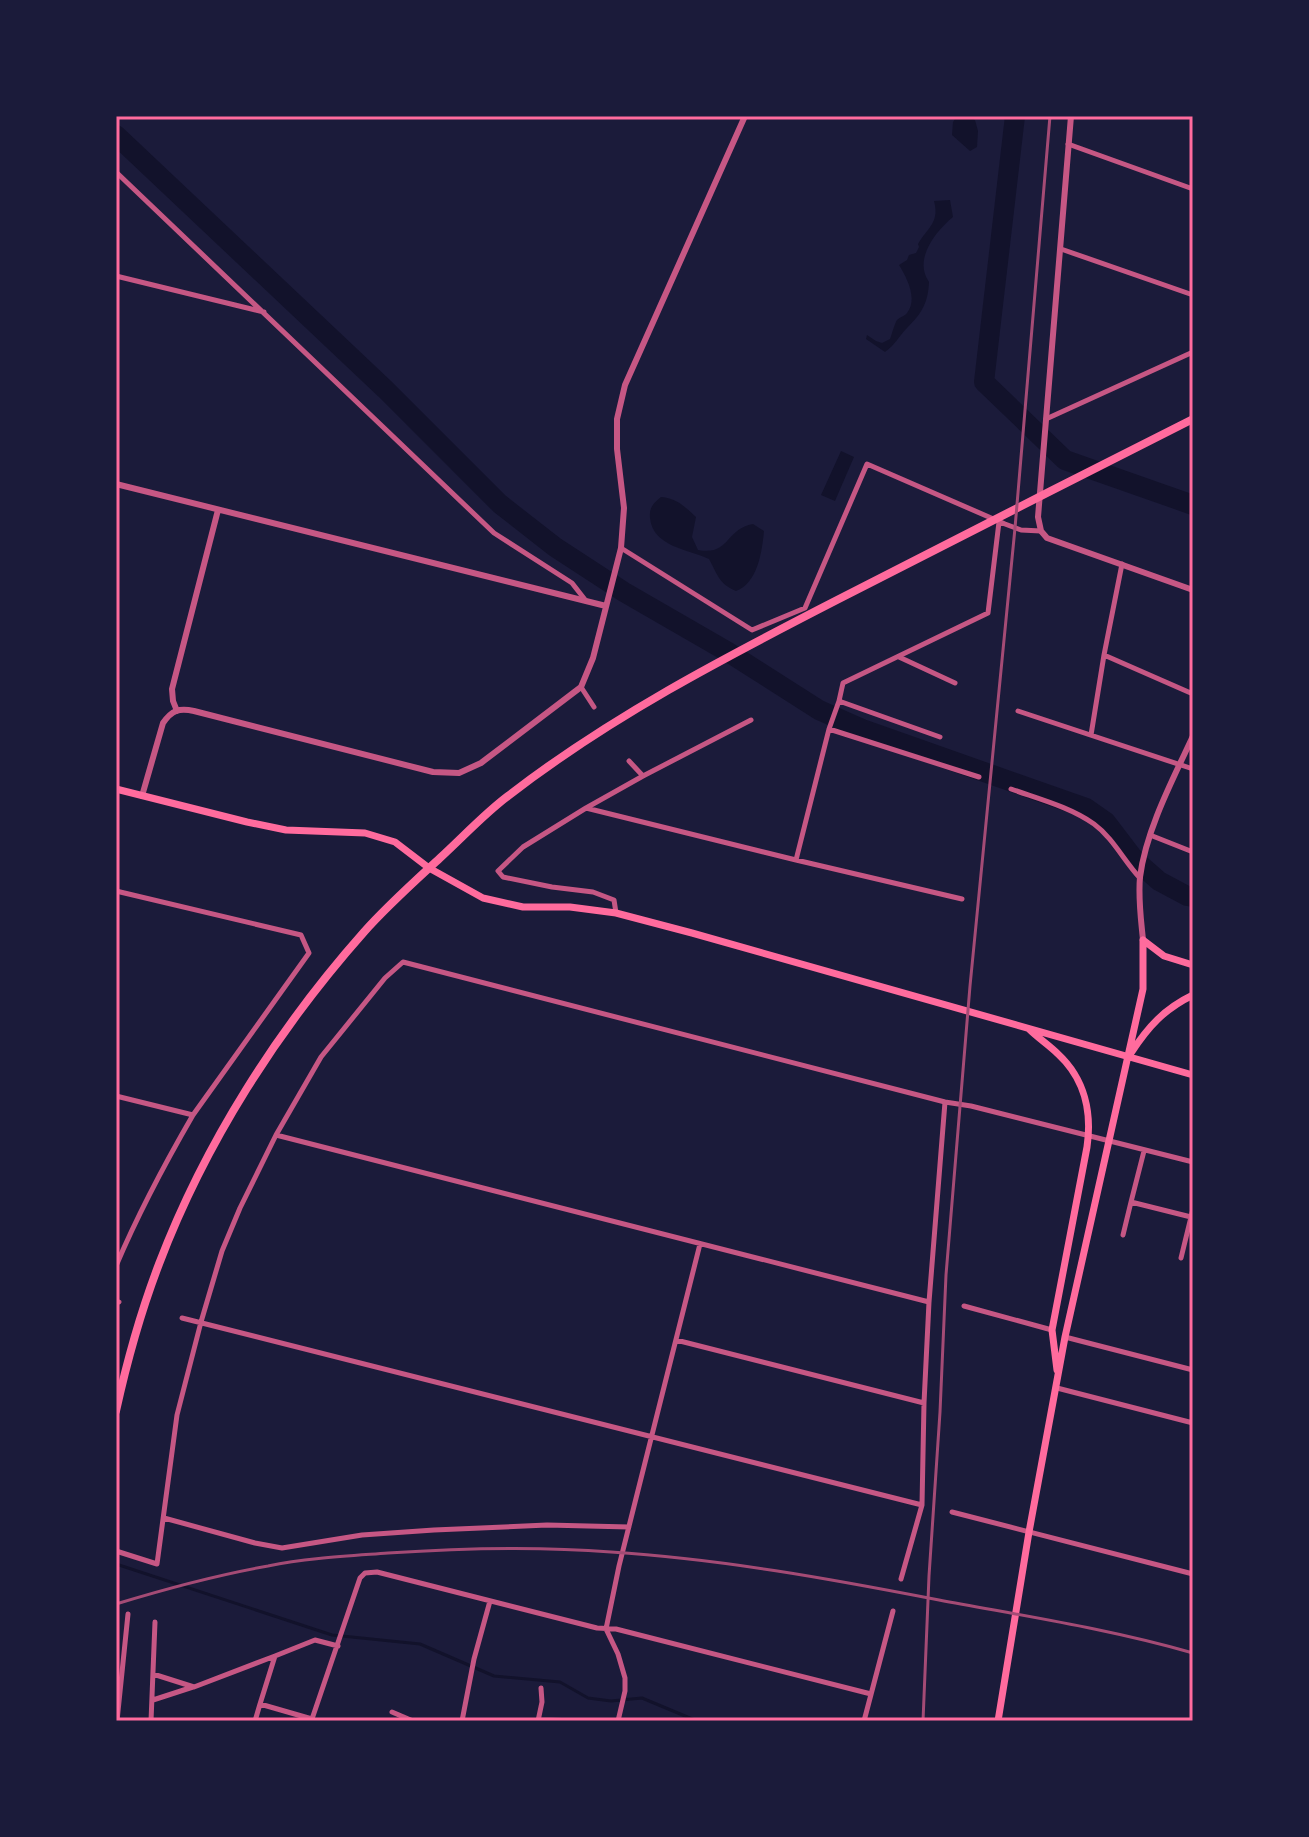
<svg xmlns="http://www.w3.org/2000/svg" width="1309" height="1837" font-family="'Open Sans',sans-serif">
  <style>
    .water { fill: #12122b }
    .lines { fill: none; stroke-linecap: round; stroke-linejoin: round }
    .stream { stroke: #12122b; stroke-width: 3 }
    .river { stroke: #12122b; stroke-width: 20 }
    .minor { stroke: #c65784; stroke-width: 5 }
    .tertiary { stroke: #c65784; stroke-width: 6 }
    .secondary { stroke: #ff6b9d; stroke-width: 7 }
    .trunk { stroke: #ff6b9d; stroke-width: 8 }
    .rail { stroke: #a44b75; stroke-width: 3 }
    .neatline { fill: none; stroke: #ff6b9d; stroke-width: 3 }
  </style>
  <rect width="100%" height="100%" fill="#1b1b3a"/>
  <!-- water -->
  <path class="water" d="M 957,116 L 967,116 L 975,120 L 978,131 L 977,147 L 970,151 L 952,135 L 953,122 Z
    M 950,200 L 953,217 C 936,231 913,259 929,282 C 928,303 922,313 907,328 C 899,336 895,345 885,352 L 866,339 L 867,335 L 876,341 L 882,343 L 890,339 C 892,334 894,325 897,320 C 900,317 905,316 907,313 C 918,299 907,278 899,265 L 907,260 L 909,255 L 916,253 L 919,247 L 918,244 C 927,228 940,223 934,201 Z
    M 841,451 L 854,457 L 835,501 L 821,495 Z
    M 661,497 C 677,498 685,507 696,517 L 692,537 L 698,550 C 730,556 725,529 753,524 L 764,531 C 762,551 758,583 736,591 C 718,583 718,575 709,559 C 688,549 653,547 650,518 C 649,507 654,503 661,497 Z"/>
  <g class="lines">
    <!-- stream -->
    <path class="stream" d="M 116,1564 L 332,1635 L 420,1644 L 494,1676 L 560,1682 L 588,1698 L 611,1701 L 642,1698 L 697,1721"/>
    <!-- river -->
    <path class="river" d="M 1015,116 L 984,382 L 1065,460 L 1193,505
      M 116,135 L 386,390 L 500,504 L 555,547 L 624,592 L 728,652 L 819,710 L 862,729 L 1086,808 L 1106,822 L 1135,860 L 1159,881 L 1187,896 L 1193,897"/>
    <!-- minor -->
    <path class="minor" d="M 1068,144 L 1193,189
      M 116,172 L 494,533 L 572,583 L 586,601
      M 1061,249 L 1193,295
      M 116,276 L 264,312
      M 1046,419 L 1193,352
      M 621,548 L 752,630 L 805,608 L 867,464 L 1005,524 L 1021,530 L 1041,531
      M 1104,655 L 1122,564
      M 899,657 L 955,683
      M 581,687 L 594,707
      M 1018,711 L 1193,769
      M 829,729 L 839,701
      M 1091,735 L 1104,655 L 1193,694
      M 940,737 L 839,701 L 843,683 L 988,613 L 999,522
      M 629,761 L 643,776 L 751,720
      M 1011,789 C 1039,799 1070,807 1094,824 C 1113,838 1124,861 1140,878
      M 586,808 L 796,860 L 962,899
      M 1150,835 L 1193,852
      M 796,860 L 829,729 L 979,777
      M 116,891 L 301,935 L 309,953 L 193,1115 L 116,1096
      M 616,913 L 614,900 L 593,892 L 552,887 L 503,877 L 498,871 L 523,847 L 586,808 L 643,776
      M 276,1135 L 929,1302
      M 1144,1151 L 1131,1202 L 1191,1217 L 1193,1209
      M 1123,1235 L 1131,1202
      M 1181,1258 L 1191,1217
      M 116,1266 C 138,1214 164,1165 193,1115
      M 116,1301 L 119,1302
      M 964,1306 L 1052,1330
      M 182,1318 L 922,1505 L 924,1403
      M 1065,1337 L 1193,1370
      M 676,1340 L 924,1403 L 929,1302 L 945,1102
      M 1057,1388 L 1193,1423
      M 952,1512 L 1193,1574
      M 164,1518 L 255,1543 L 282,1548 L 362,1535 L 434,1530 L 547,1525 L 629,1527
      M 116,1551 L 157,1564 L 177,1415 L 201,1322 L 222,1251 L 240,1208 L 276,1135 L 321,1057 L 385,978 L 403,962 L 945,1102 L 971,1106 L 1193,1162
      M 901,1579 L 922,1505
      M 153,1674 L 194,1687 L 275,1656
      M 153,1700 L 193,1687
      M 260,1704 L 275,1656 L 315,1640 L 338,1646
      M 392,1712 L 413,1721
      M 539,1720 L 586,1721
      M 117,1721 L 128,1614
      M 151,1721 L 155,1622
      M 255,1721 L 260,1704 L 312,1719 L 360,1578 L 365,1573 L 377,1572 L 597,1628 L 616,1629 L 871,1694
      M 462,1721 L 474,1659 L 490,1601
      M 538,1721 L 542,1702 L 541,1688
      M 618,1721 L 625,1691 L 625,1678 L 618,1654 L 606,1629 L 619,1566 L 700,1244
      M 864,1721 L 893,1611"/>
    <!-- tertiary -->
    <path class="tertiary" d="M 1071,116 L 1038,517 L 1041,531 L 1047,538 L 1193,590
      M 116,484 L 606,606
      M 177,711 L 173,701 L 172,689 L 218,510
      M 142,796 L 163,723 C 172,710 179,708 194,711 L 433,772 L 459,773 L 481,763 L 581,687 L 593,658 L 621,548 L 624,508 L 617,449 L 617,419 L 625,385 L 745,116
      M 1143,940 C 1141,919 1138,899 1140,877 C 1146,830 1173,779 1193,736"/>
    <!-- secondary -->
    <path class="secondary" d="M 116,789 L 247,822 L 286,830 L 365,833 L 395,842 L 429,868 L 483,898 L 523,907 L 570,907 L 616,913 L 692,933 L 1193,1075
      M 1143,940 L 1164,956 L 1193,965
      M 1029,1029 C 1038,1038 1049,1045 1058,1054 C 1085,1079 1092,1113 1087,1147 L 1052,1330 L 1057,1370
      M 1131,1053 C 1148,1027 1164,1009 1193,995
      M 998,1721 L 1029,1532 L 1065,1337 L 1143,989 L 1143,940"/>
    <!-- trunk -->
    <path class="trunk" d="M 116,1411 C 127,1361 141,1311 159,1264 C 205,1143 278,1029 364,932 C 387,906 414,882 440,858 C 463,837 484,814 508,796 C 610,717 724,658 837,600 C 956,539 1074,479 1193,419"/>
    <!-- rail -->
    <path class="rail" d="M 116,1604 C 165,1589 217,1575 268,1566 C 307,1558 348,1556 388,1553 C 462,1548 537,1546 611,1552 C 721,1559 831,1579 939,1600 C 1024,1616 1110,1629 1193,1653
      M 923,1721 L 929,1576 L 940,1412 L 946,1275 L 970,986 L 1015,528 L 1050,116"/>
  </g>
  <!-- border -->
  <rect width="1309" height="1837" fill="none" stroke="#1b1b3a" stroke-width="236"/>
  <rect x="118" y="118" width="1073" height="1601" class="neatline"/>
</svg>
